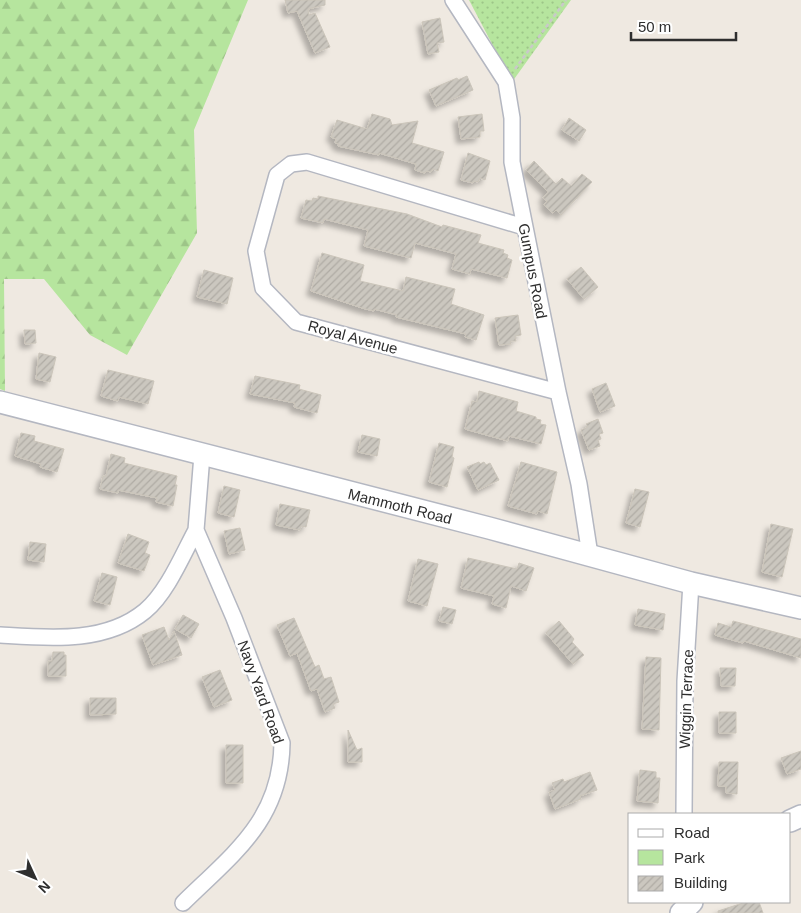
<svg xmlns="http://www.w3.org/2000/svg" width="801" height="913" font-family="Arial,sans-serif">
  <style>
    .green { fill: url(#green-dots) }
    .forest { fill: url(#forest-firs) }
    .building { fill: url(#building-hatch); stroke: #cbc5ba; filter: url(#shadow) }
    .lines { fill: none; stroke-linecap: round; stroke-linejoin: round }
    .street-casing { stroke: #b4b7c1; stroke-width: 18 }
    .secondary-casing { stroke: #b4b7c1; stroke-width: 24 }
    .path { stroke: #c9c9c9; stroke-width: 2.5; stroke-dasharray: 4 2.5; stroke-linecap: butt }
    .street { stroke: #fff; stroke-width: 15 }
    .secondary { stroke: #fff; stroke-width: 21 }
    .labels { text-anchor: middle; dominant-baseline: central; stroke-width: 5; stroke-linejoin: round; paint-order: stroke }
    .street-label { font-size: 15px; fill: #2e2e2e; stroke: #fff }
  </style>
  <defs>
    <pattern id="green-dots" width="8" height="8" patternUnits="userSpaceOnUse" patternTransform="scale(1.25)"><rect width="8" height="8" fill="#b6e59e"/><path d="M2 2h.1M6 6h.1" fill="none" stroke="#9dc588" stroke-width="1.8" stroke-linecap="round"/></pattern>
    <pattern id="forest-firs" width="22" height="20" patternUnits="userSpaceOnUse" patternTransform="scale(1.25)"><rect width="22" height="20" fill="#b6e59e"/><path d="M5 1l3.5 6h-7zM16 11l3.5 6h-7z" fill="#9dc588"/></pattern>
    <pattern id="building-hatch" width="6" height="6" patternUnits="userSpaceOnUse" patternTransform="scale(1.25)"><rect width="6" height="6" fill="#cbc7bf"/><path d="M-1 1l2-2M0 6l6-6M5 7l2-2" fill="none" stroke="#afaba4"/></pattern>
    <filter id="shadow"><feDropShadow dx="-4.5" dy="4.5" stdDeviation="2.5" flood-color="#0004"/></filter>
  </defs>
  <rect width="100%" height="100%" fill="#efe9e1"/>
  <!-- green -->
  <path class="green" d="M 469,0 L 571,0 L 512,82 Z"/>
  <!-- forest -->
  <path class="forest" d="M 0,0 L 248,0 L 194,130 L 197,233 L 127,355 L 90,335 L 44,279 L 4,279 L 5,391 L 0,389 Z"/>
  <!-- building -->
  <path class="building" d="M 285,0 L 325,0 L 325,5 L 308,9 L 309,15 L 315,13 L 330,47 L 315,53 L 297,11 L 288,13 Z
    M 440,18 L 444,42 L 437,43 L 439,52 L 428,54 L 422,22 Z
    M 467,76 L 473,90 L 436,106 L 429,90 L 457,78 L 458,80 Z
    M 372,114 L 390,119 L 392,125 L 418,121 L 412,143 L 444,152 L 438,171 L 433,169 L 431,172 L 426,171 L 425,173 L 415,170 L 416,164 L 379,153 L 379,155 L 338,146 L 339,144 L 335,143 L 336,139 L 331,137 L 337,120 L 367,129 Z
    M 482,114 L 484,131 L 480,131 L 480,137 L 461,139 L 458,117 Z
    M 569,118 L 586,130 L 579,141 L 562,130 Z
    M 468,153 L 490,161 L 485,180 L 480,178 L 478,182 L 474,181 L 473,183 L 461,180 Z
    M 534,161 L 556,184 L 562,178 L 571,186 L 582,174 L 592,182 L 561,215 L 556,210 L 553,213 L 544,205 L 547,201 L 543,198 L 548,192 L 526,170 Z
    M 318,196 L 407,214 L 442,227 L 443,225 L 481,235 L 478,243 L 504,250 L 503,253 L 508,255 L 507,258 L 512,260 L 507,278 L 471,269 L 470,274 L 452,269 L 456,254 L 415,243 L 411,258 L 364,246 L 368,230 L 324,219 L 323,223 L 301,218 L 306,200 L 312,201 L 313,198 L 318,199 Z
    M 322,253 L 364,265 L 360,281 L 403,291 L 406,277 L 455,289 L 451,304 L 484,315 L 476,340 L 465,337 L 466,334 L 396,317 L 397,315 L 374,309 L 374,311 L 362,308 L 311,291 Z
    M 581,267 L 598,287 L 584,299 L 567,279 Z
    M 204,270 L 233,278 L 227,304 L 197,297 Z
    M 518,315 L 521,335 L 515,336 L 516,341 L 510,341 L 511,344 L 499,345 L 495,318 Z
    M 24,330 L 35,330 L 36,343 L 25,344 Z
    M 39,353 L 56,357 L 50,382 L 36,379 Z
    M 108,370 L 154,381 L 148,404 L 119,397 L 118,401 L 101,396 Z
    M 255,376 L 300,385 L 299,389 L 321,395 L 317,413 L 294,407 L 295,403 L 250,394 Z
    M 606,383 L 615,406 L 600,412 L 592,389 Z
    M 479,391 L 518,402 L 516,411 L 536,417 L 536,419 L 541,420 L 540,424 L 546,425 L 541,444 L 509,436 L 508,441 L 465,429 L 472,401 L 477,402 Z
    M 598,419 L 603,433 L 599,434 L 601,439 L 598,440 L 600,446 L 589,450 L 581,430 L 588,427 L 586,424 Z
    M 21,433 L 35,436 L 34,441 L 64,449 L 57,472 L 40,467 L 41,464 L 15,456 Z
    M 362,435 L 380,439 L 377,456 L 358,452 Z
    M 439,443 L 454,447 L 452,457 L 454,458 L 447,487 L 429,482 Z
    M 111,454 L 125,458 L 124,463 L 177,476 L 175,485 L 177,485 L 173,506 L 156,502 L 157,498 L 118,490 L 118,493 L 100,489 L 103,476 L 106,476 Z
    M 479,462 L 480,464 L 484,462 L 486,465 L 490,463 L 499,480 L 478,490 L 467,467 Z
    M 521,462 L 557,472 L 547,514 L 538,511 L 537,514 L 508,506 Z
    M 224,486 L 240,490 L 234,517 L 218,513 Z
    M 635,489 L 649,492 L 640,527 L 626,523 Z
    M 280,504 L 310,510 L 306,527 L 301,526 L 300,530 L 276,525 Z
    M 771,524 L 793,529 L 782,577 L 762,572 Z
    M 240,528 L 245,550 L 229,554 L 224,531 Z
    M 128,534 L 149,542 L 145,553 L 150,555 L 144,571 L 118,563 Z
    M 30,542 L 46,544 L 44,562 L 28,560 Z
    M 468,558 L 517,569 L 519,563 L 534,568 L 526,591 L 511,586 L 506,608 L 492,604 L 494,596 L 461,588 Z
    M 418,559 L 438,564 L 427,606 L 408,601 Z
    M 102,573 L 117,577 L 110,605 L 94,601 Z
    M 443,607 L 456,610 L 452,624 L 439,621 Z
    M 638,609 L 665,614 L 663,630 L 635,625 Z
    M 183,615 L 199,624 L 191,638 L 175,629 Z
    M 294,618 L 315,667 L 319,665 L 324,679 L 331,677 L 339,702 L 333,704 L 335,708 L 325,712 L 317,689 L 311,691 L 297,653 L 290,656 L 277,625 Z
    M 559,621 L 574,639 L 572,642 L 584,655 L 573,664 L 546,633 Z
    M 733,621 L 801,639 L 801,658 L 744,641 L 743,643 L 715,635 L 718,623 L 731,627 Z
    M 164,627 L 169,640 L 174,631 L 182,655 L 153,665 L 142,635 Z
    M 53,652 L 64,652 L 64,655 L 66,655 L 66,676 L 48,676 L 48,661 L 52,661 Z
    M 646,657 L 661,658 L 659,730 L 642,729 Z
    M 720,668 L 736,668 L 735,686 L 721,686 Z
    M 220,670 L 232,700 L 214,707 L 202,677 Z
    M 90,698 L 116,698 L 116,714 L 90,715 Z
    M 719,712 L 736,712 L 736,733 L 719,733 Z
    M 348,730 L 357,750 L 362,748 L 362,762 L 348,762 Z
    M 226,745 L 243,745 L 243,783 L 226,783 Z
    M 801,751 L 801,769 L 787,774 L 781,758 Z
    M 719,762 L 738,762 L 737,794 L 726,793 L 726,786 L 718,786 Z
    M 640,770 L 656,772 L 656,778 L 660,778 L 658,803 L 637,801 Z
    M 590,772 L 597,790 L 580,796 L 581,799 L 555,809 L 549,792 L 555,790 L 552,783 L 563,779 L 564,782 Z
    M 746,902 L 759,902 L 763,913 L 718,913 L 718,911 Z"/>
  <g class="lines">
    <defs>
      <path id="street" d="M 453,0 L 506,82 L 512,118 L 512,162 L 558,392 L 579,484 L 590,555
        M 524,227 L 307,162 L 291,164 L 277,175 L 256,251 L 263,288 L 296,322 L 558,392
        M 0,635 C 48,638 105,644 145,611 C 167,593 183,554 196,530
        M 684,814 L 685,681 L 691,583
        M 183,903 C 234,853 281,820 282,743 L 234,618 L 196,530 L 202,455"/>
      <path id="secondary" d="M 0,402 L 489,528 L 691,583 L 801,608
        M 790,821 L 801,816
        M 681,913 L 692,902"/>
    </defs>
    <!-- street casing -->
    <use href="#street" class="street-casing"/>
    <!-- secondary casing -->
    <use href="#secondary" class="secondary-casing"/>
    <!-- path -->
    <path class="path" d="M 515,69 L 566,0"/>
    <!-- street -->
    <use href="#street" class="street"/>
    <!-- secondary -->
    <use href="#secondary" class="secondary"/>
  </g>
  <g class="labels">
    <!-- street labels -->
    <g class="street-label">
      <text transform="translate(533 271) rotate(79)">Gumpus Road</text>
      <text transform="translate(353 337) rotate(15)">Royal Avenue</text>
      <text transform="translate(400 506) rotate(14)">Mammoth Road</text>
      <text transform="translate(261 692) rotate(70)">Navy Yard Road</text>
      <text transform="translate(686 699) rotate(-88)">Wiggin Terrace</text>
    </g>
  </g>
  <!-- legend -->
  <rect x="628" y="813" width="162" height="90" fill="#ffffff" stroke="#ababab"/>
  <rect x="638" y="829" width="25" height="8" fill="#ffffff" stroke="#ababab"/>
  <text x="674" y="838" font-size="15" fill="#2e2e2e">Road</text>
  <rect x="638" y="850" width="25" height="15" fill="#b6e59e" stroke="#ababab"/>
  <text x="674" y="863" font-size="15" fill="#2e2e2e">Park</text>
  <rect x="638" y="876" width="25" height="15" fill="url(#building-hatch)" stroke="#ababab"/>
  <text x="674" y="888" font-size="15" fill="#2e2e2e">Building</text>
  <!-- north arrow -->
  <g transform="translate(35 878) rotate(134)" stroke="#ffffff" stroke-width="4" paint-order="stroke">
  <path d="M0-4L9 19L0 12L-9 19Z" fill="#2e2e2e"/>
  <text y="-8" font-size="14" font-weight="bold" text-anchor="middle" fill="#2e2e2e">N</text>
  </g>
  <!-- scale -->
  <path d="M631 32v8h105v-8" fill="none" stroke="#2e2e2e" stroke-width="2.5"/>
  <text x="638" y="32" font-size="15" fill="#2e2e2e" stroke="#ffffff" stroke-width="4" paint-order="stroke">50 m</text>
</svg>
